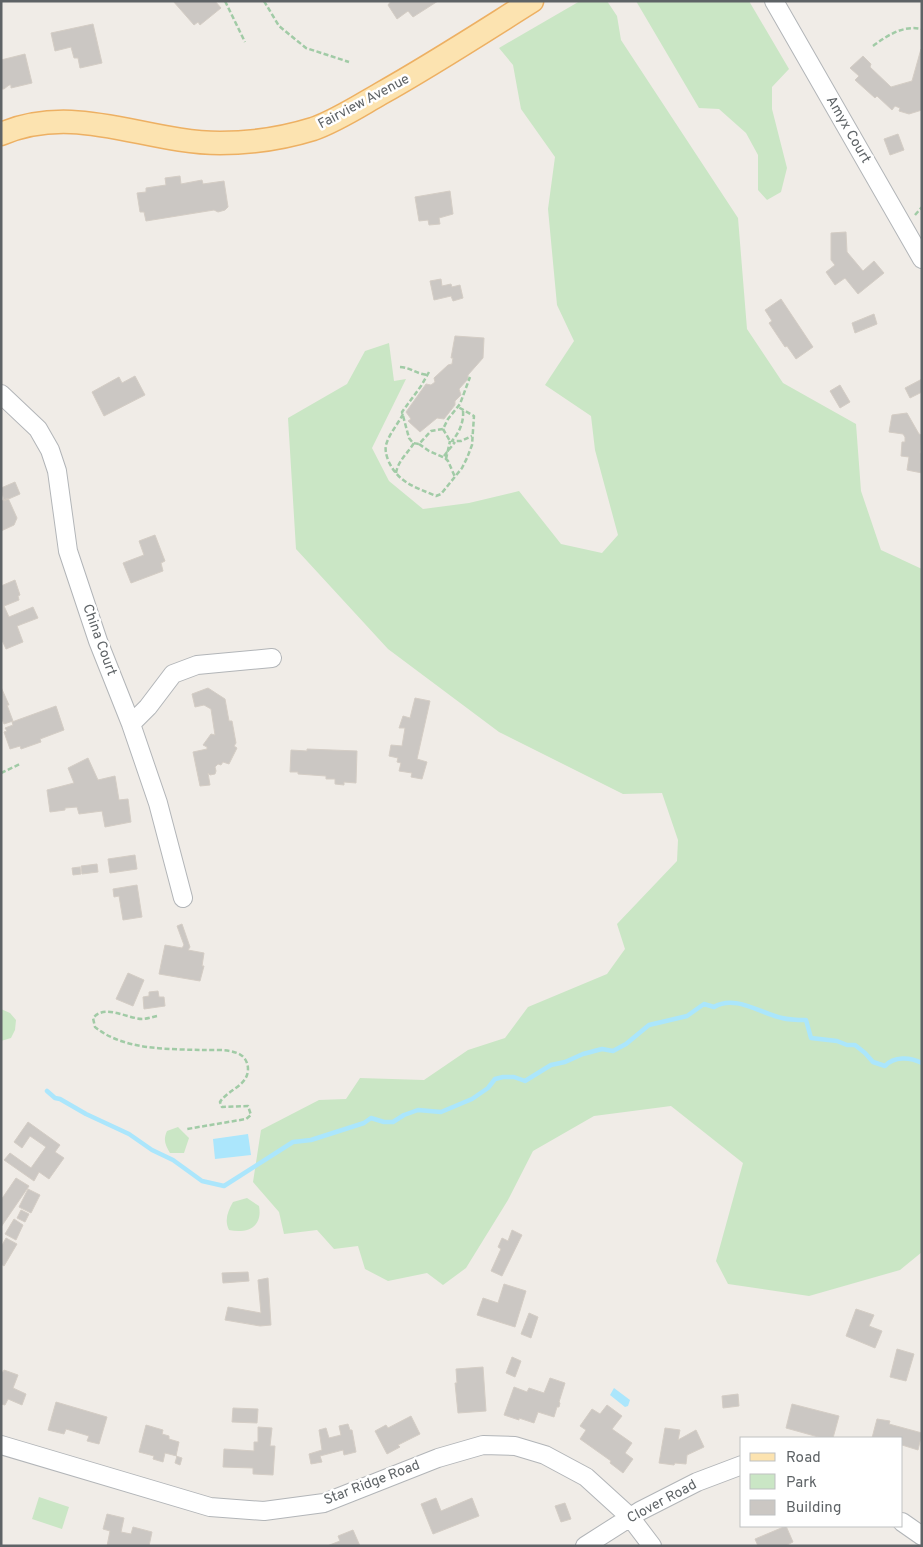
<svg xmlns="http://www.w3.org/2000/svg" width="923" height="1547" font-family="Overpass,sans-serif">
  <style>
    .green { fill: #cae6c5 }
    .water { fill: #abe6fc }
    .lines { fill: none; stroke-linecap: round; stroke-linejoin: round }
    .stream { stroke: #abe6fc; stroke-width: 4.5 }
    .building { fill: #cbc7c3; stroke: #d4cdc5 }
    .minor-casing { stroke: #b2b5b8; stroke-width: 20 }
    .major-casing { stroke: #edb063; stroke-width: 25 }
    .path { stroke: #a1cba6; stroke-width: 2.5; stroke-dasharray: 5 2.5; stroke-linecap: butt }
    .minor { stroke: #fff; stroke-width: 18 }
    .major { stroke: #fce3b0; stroke-width: 22 }
    .labels { text-anchor: middle; dominant-baseline: central; stroke-width: 5; stroke-linejoin: round; paint-order: stroke }
    .street-label { font-size: 14px; fill: #5e6366; stroke: #fff }
  </style>
  <rect width="100%" height="100%" fill="#f0ece7"/>
  <!-- green -->
  <path class="green" d="M 580,1 L 607,1 L 617,16 L 621,40 L 738,218 L 747,329 L 783,383 L 856,424 L 861,491 L 881,550 L 922,569 L 922,1252 L 900,1270 L 809,1296 L 728,1284 L 716,1261 L 743,1163 L 671,1106 L 594,1116 L 533,1151 L 508,1200 L 466,1268 L 443,1285 L 427,1273 L 388,1281 L 365,1269 L 358,1246 L 334,1249 L 317,1230 L 284,1234 L 279,1212 L 253,1182 L 261,1130 L 319,1100 L 346,1099 L 360,1078 L 424,1080 L 468,1050 L 505,1038 L 528,1007 L 607,974 L 625,949 L 617,924 L 677,861 L 678,840 L 662,793 L 623,794 L 499,732 L 388,649 L 296,549 L 288,418 L 347,384 L 365,351 L 389,343 L 394,381 L 406,379 L 372,448 L 389,481 L 423,509 L 469,503 L 519,491 L 561,544 L 602,553 L 618,535 L 595,450 L 591,416 L 545,385 L 574,341 L 557,305 L 548,209 L 555,157 L 521,109 L 513,65 L 499,48 Z
    M 636,1 L 749,1 L 789,69 L 772,87 L 772,109 L 787,168 L 781,192 L 767,200 L 758,190 L 758,155 L 746,133 L 719,109 L 699,108 Z
    M 1,1009 L 10,1013 L 16,1020 L 15,1030 L 11,1038 L 1,1041 Z
    M 178,1127 L 189,1138 L 184,1153 L 170,1153 C 165,1144 163,1140 167,1131 Z
    M 247,1198 L 259,1206 C 263,1227 247,1234 229,1230 C 224,1220 228,1211 233,1202 Z
    M 39,1497 L 69,1507 L 62,1529 L 32,1519 Z"/>
  <!-- water -->
  <path class="water" d="M 248,1134 L 251,1155 L 215,1159 L 213,1139 Z
    M 614,1388 L 630,1400 L 628,1406 L 625,1407 L 610,1395 Z"/>
  <g class="lines">
    <!-- stream -->
    <path class="stream" d="M 47,1091 L 55,1098 L 60,1099 L 86,1114 L 129,1134 L 152,1150 L 173,1160 L 202,1181 L 224,1186 L 293,1142 L 311,1140 L 364,1123 L 371,1118 L 384,1122 L 393,1122 L 404,1115 L 418,1110 L 441,1112 L 472,1099 L 488,1088 L 495,1079 L 503,1077 L 514,1077 L 525,1081 L 551,1065 L 565,1062 L 583,1054 L 602,1049 L 613,1051 L 626,1044 L 649,1025 L 687,1016 L 704,1004 L 714,1007 C 735,994 762,1014 782,1018 C 790,1020 799,1020 806,1020 L 811,1038 L 837,1041 L 847,1045 L 855,1045 L 865,1053 L 873,1062 L 885,1066 C 894,1056 910,1057 922,1063"/>
  </g>
  <!-- building -->
  <path class="building" d="M 173,1 L 215,1 L 221,8 L 200,25 L 198,22 L 194,25 Z
    M 391,1 L 438,1 L 413,17 L 408,11 L 397,19 L 388,5 Z
    M 93,24 L 102,63 L 80,68 L 78,58 L 74,58 L 71,47 L 55,51 L 51,33 Z
    M 921,49 L 922,110 L 909,114 L 899,111 L 900,108 L 895,106 L 892,110 L 877,96 L 875,98 L 855,80 L 859,76 L 850,68 L 863,56 L 871,64 L 870,67 L 891,87 L 912,81 Z
    M 25,54 L 32,83 L 11,88 L 11,85 L 9,85 L 4,89 L 1,89 L 1,60 Z
    M 898,134 L 904,150 L 890,155 L 884,139 Z
    M 180,176 L 181,184 L 202,180 L 203,184 L 224,181 L 228,207 L 225,210 L 218,212 L 214,210 L 146,221 L 144,212 L 140,212 L 137,193 L 146,192 L 146,188 L 166,185 L 165,178 Z
    M 450,191 L 453,214 L 439,218 L 440,224 L 429,225 L 428,220 L 419,221 L 415,197 Z
    M 846,232 L 847,252 L 863,271 L 874,261 L 884,273 L 858,294 L 845,278 L 835,285 L 826,272 L 835,265 L 831,260 L 831,233 Z
    M 441,279 L 442,286 L 451,284 L 452,287 L 460,285 L 463,298 L 453,301 L 451,296 L 434,300 L 430,281 Z
    M 781,299 L 813,347 L 796,359 L 787,346 L 785,347 L 769,323 L 772,321 L 765,310 Z
    M 874,314 L 877,324 L 855,333 L 852,323 Z
    M 455,336 L 484,338 L 483,358 L 468,375 L 468,379 L 459,389 L 461,395 L 455,401 L 455,405 L 444,419 L 437,418 L 420,432 L 408,421 L 411,419 L 406,412 L 426,384 L 431,385 L 435,382 L 434,378 L 448,365 L 452,364 L 453,358 L 451,358 Z
    M 135,376 L 145,395 L 104,416 L 92,392 L 119,377 L 122,383 Z
    M 922,379 L 922,392 L 910,398 L 905,388 Z
    M 840,385 L 850,402 L 840,408 L 830,391 Z
    M 907,413 L 919,434 L 922,435 L 920,453 L 922,453 L 922,473 L 907,470 L 909,457 L 901,456 L 902,442 L 905,442 L 905,437 L 903,434 L 889,432 L 892,415 Z
    M 15,482 L 20,494 L 4,501 L 1,488 Z
    M 8,498 L 17,518 L 14,525 L 1,531 L 1,501 Z
    M 155,535 L 165,561 L 161,563 L 163,571 L 131,583 L 123,563 L 144,555 L 139,541 Z
    M 15,580 L 20,595 L 18,596 L 19,600 L 4,606 L 9,617 L 33,607 L 38,618 L 17,626 L 23,642 L 6,649 L 1,638 L 1,586 Z
    M 1,687 L 9,705 L 7,705 L 13,721 L 4,724 L 1,717 Z
    M 208,688 L 225,699 L 229,721 L 232,721 L 236,743 L 234,746 L 237,748 L 229,764 L 223,762 L 221,765 L 218,764 L 215,767 L 216,771 L 215,774 L 210,775 L 208,773 L 210,785 L 200,786 L 193,752 L 207,749 L 207,747 L 203,745 L 211,734 L 215,735 L 211,709 L 204,705 L 195,707 L 192,694 Z
    M 415,698 L 430,701 L 417,759 L 427,762 L 422,779 L 411,777 L 412,773 L 399,771 L 401,763 L 397,762 L 398,758 L 389,756 L 391,745 L 402,746 L 405,728 L 399,728 L 403,716 L 410,718 Z
    M 56,706 L 64,730 L 40,739 L 41,742 L 21,749 L 20,746 L 10,749 L 4,732 L 7,731 L 5,728 L 13,725 L 12,722 Z
    M 307,749 L 357,751 L 356,783 L 344,782 L 344,785 L 335,784 L 335,779 L 326,779 L 326,776 L 298,774 L 298,772 L 290,772 L 291,750 L 307,751 Z
    M 88,758 L 98,780 L 115,776 L 119,800 L 128,799 L 131,822 L 105,827 L 102,811 L 79,814 L 77,807 L 65,808 L 65,810 L 50,812 L 47,790 L 74,783 L 68,768 Z
    M 135,855 L 137,869 L 110,873 L 108,859 Z
    M 97,864 L 98,872 L 82,874 L 81,866 Z
    M 80,867 L 81,874 L 73,875 L 72,868 Z
    M 137,885 L 142,917 L 123,920 L 119,896 L 114,897 L 113,889 Z
    M 182,924 L 190,947 L 188,950 L 204,953 L 202,966 L 204,966 L 200,981 L 159,974 L 165,945 L 182,948 L 184,945 L 177,926 Z
    M 128,973 L 144,980 L 133,1006 L 116,999 Z
    M 158,991 L 159,997 L 164,997 L 165,1006 L 144,1009 L 143,997 L 149,996 L 149,992 Z
    M 28,1122 L 60,1145 L 55,1152 L 64,1158 L 49,1179 L 39,1172 L 34,1181 L 4,1160 L 10,1153 L 31,1168 L 46,1147 L 30,1136 L 22,1148 L 14,1142 Z
    M 16,1178 L 29,1186 L 1,1227 L 1,1200 Z
    M 28,1189 L 40,1195 L 31,1213 L 19,1207 Z
    M 21,1210 L 29,1214 L 25,1222 L 17,1218 Z
    M 14,1219 L 23,1225 L 16,1240 L 5,1234 Z
    M 512,1230 L 522,1235 L 502,1276 L 491,1271 L 501,1249 L 498,1247 L 502,1238 L 508,1241 Z
    M 6,1238 L 17,1244 L 4,1266 L 1,1264 L 1,1247 Z
    M 248,1272 L 249,1281 L 223,1283 L 222,1273 Z
    M 268,1278 L 271,1325 L 260,1326 L 225,1320 L 228,1307 L 261,1313 L 258,1280 Z
    M 504,1284 L 526,1291 L 515,1327 L 477,1315 L 483,1298 L 498,1303 Z
    M 856,1309 L 874,1315 L 869,1326 L 882,1331 L 875,1348 L 846,1336 Z
    M 529,1313 L 538,1317 L 531,1338 L 521,1334 Z
    M 897,1349 L 914,1354 L 906,1381 L 890,1377 Z
    M 512,1357 L 521,1361 L 515,1377 L 506,1373 Z
    M 483,1367 L 486,1411 L 458,1413 L 455,1383 L 457,1383 L 456,1369 Z
    M 4,1370 L 18,1375 L 13,1388 L 26,1394 L 22,1405 L 8,1399 L 5,1405 L 1,1404 L 1,1372 L 3,1372 Z
    M 550,1378 L 565,1383 L 559,1402 L 560,1403 L 559,1407 L 557,1407 L 554,1417 L 538,1412 L 534,1423 L 519,1418 L 519,1420 L 504,1415 L 514,1387 L 527,1392 L 529,1388 L 544,1393 Z
    M 738,1394 L 739,1406 L 723,1408 L 722,1396 Z
    M 56,1402 L 107,1417 L 99,1444 L 87,1441 L 89,1436 L 66,1429 L 64,1434 L 48,1430 Z
    M 792,1404 L 839,1416 L 833,1438 L 822,1438 L 786,1428 Z
    M 607,1405 L 622,1416 L 612,1429 L 632,1443 L 625,1453 L 633,1459 L 623,1473 L 610,1463 L 611,1461 L 580,1439 L 586,1430 L 580,1426 L 592,1409 L 600,1414 Z
    M 233,1408 L 258,1409 L 257,1423 L 232,1422 Z
    M 411,1416 L 420,1434 L 398,1445 L 400,1447 L 387,1454 L 375,1431 L 386,1425 L 388,1428 Z
    M 877,1419 L 890,1421 L 889,1424 L 922,1433 L 918,1450 L 902,1445 L 902,1438 L 872,1438 Z
    M 348,1424 L 350,1430 L 352,1430 L 356,1452 L 344,1455 L 343,1450 L 320,1456 L 322,1462 L 311,1464 L 309,1454 L 322,1450 L 319,1430 L 326,1428 L 329,1438 L 341,1435 L 339,1426 Z
    M 146,1425 L 163,1430 L 162,1434 L 169,1436 L 169,1439 L 179,1442 L 176,1456 L 182,1458 L 180,1465 L 175,1463 L 177,1456 L 165,1453 L 163,1462 L 153,1459 L 154,1456 L 139,1452 Z
    M 258,1427 L 272,1428 L 270,1446 L 275,1446 L 273,1475 L 253,1474 L 253,1468 L 223,1467 L 224,1449 L 254,1451 L 254,1442 L 258,1442 Z
    M 665,1428 L 680,1430 L 678,1440 L 696,1430 L 704,1447 L 687,1455 L 686,1464 L 675,1463 L 674,1465 L 659,1463 Z
    M 436,1498 L 441,1511 L 472,1498 L 479,1516 L 433,1534 L 421,1504 Z
    M 565,1503 L 571,1519 L 561,1522 L 555,1506 Z
    M 107,1514 L 124,1518 L 121,1532 L 131,1534 L 133,1527 L 152,1532 L 149,1546 L 107,1546 L 110,1531 L 103,1529 Z
    M 786,1526 L 793,1542 L 785,1546 L 758,1546 L 755,1539 Z
    M 353,1530 L 360,1546 L 327,1546 L 340,1541 L 338,1536 Z"/>
  <g class="lines">
    <defs>
      <path id="minor" d="M 774,1 L 922,259
        M 1,394 L 38,429 L 50,450 L 57,471 L 68,551 L 98,641 L 131,724 L 158,803 L 183,898
        M 131,724 L 148,707 L 173,674 L 197,665 L 272,658
        M 1,1445 L 210,1507 L 264,1511 L 324,1503 L 438,1458 L 483,1445 L 515,1446 L 545,1455 L 586,1477 L 630,1517 L 652,1546
        M 902,1522 L 922,1536
        M 585,1546 L 640,1511 L 697,1482 L 742,1465"/>
      <path id="major" d="M 1,134 C 76,102 145,143 220,143 C 252,143 284,138 313,129 C 336,121 359,106 380,94 C 432,65 481,33 532,1"/>
    </defs>
    <!-- minor casing -->
    <use href="#minor" class="minor-casing"/>
    <!-- major casing -->
    <use href="#major" class="major-casing"/>
    <!-- path -->
    <path class="path" d="M 225,1 L 245,42
      M 264,1 L 279,26 L 306,48 L 349,62
      M 873,46 C 888,35 903,25 922,29
      M 915,215 L 922,207
      M 400,367 C 412,368 416,374 428,375
      M 429,372 L 421,386 L 402,412 L 409,438 L 413,443 L 419,444 L 431,431 L 443,429 L 448,419 L 460,404 L 470,377
      M 463,411 C 464,422 459,433 452,441 L 461,441 L 472,436
      M 403,414 C 398,424 389,434 386,445 C 385,450 386,454 388,460 C 398,483 415,487 436,496 L 441,494 L 462,468 L 467,458 L 472,445 L 474,416 L 458,407
      M 443,429 L 450,441 L 451,441
      M 419,444 L 429,451 L 445,458 L 448,461 L 455,477
      M 444,456 L 455,442
      M 446,459 L 450,441
      M 396,473 C 398,461 407,454 414,443
      M 1,773 L 20,764
      M 157,1016 C 152,1017 147,1019 142,1019 C 126,1018 105,1004 93,1018 L 95,1027 C 123,1050 167,1049 202,1050 C 213,1050 227,1049 237,1053 C 246,1056 250,1066 247,1075 C 243,1087 227,1091 220,1102 L 222,1107 L 248,1106 L 251,1115 L 246,1119 L 187,1129"/>
    <!-- minor -->
    <use href="#minor" class="minor"/>
    <!-- major -->
    <use href="#major" class="major"/>
  </g>
  <g class="labels">
    <!-- street labels -->
    <g class="street-label">
      <text transform="translate(364 102) rotate(-28)">Fairview Avenue</text>
      <text transform="translate(848 130) rotate(60)">Amyx Court</text>
      <text transform="translate(99 640) rotate(70)">China Court</text>
      <text transform="translate(372 1483) rotate(-21)">Star Ridge Road</text>
      <text transform="translate(662 1502) rotate(-28)">Clover Road</text>
    </g>
  </g>
  <!-- border -->
  <rect width="923" height="1547" fill="none" stroke="#5e6366" stroke-width="5"/>
  <!-- legend -->
  <rect x="740" y="1437" width="162" height="90" fill="#ffffff" stroke="#bfc1c2"/>
  <rect x="750" y="1453" width="25" height="8" fill="#fce3b0" stroke="#bfc1c2"/>
  <text x="786" y="1462" font-size="15" fill="#5e6366">Road</text>
  <rect x="750" y="1474" width="25" height="15" fill="#cae6c5" stroke="#bfc1c2"/>
  <text x="786" y="1487" font-size="15" fill="#5e6366">Park</text>
  <rect x="750" y="1500" width="25" height="15" fill="#cbc7c3" stroke="#bfc1c2"/>
  <text x="786" y="1512" font-size="15" fill="#5e6366">Building</text>
</svg>
